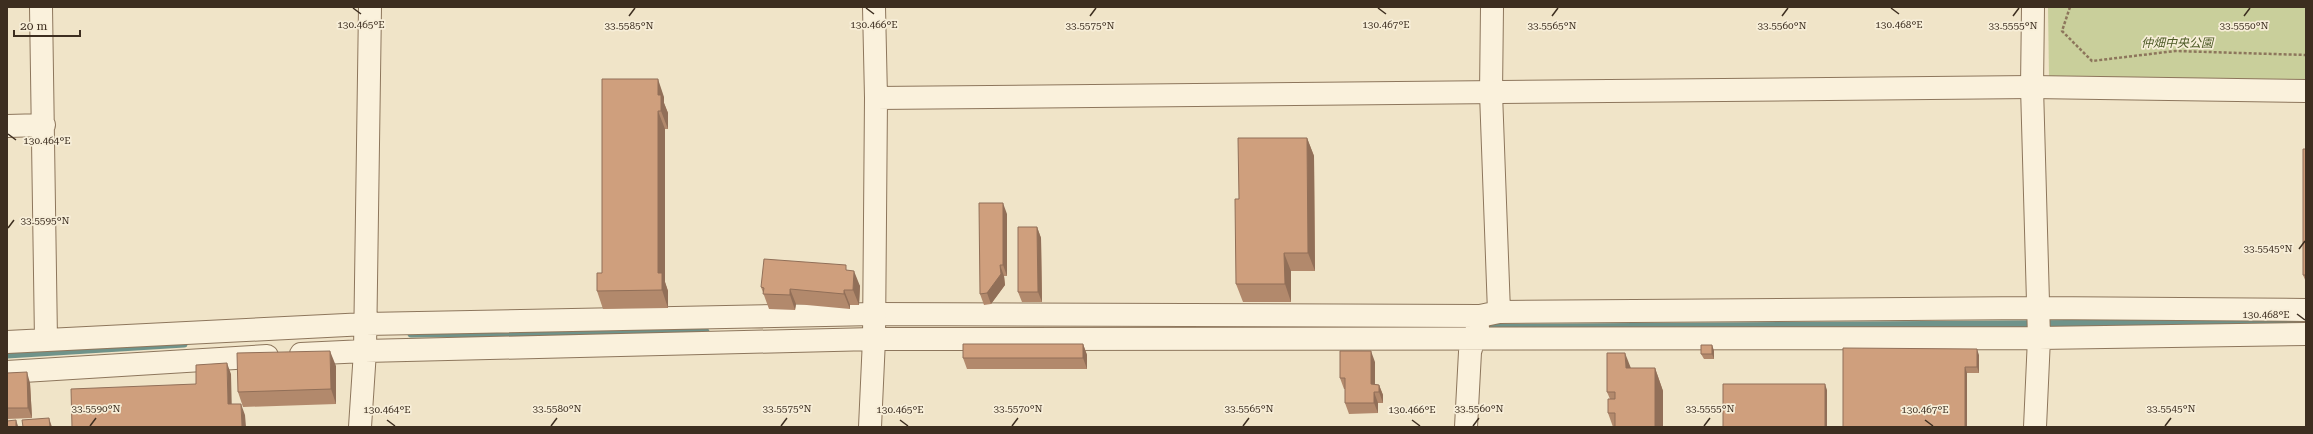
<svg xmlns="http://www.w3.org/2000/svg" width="2313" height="434" font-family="'Roboto Serif','Noto Sans JP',serif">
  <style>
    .green { fill: #c9cf9b }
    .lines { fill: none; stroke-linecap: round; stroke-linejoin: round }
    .stream { stroke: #6f938a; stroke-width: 7 }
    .minor-casing { stroke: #8d765c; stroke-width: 24 }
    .tertiary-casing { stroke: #8d765c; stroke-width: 24 }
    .path { stroke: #8d765c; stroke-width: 2.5; stroke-dasharray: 3 2; stroke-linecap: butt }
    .minor { stroke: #faf1dc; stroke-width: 22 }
    .tertiary { stroke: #faf1dc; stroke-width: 22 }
    .wall { fill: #b2896c }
    .shaded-wall { fill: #916f58 }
    .building { fill: #cf9f7d; stroke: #916f58 }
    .ticks { fill: none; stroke: #3d2e20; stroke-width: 1.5 }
    .labels { text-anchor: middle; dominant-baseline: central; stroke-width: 3.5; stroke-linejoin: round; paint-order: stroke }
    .park-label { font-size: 12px; font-style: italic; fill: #4d5a26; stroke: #f7eed8 }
    .ticks-label { font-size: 10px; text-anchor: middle; fill: #3d2e20; stroke: #f7eed8; stroke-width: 3.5; stroke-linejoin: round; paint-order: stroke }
  </style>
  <rect width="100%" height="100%" fill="#f0e4c8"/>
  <!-- green -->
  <path class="green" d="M 2048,7 L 2306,7 L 2306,79 L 2049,78 Z"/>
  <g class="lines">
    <!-- stream -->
    <path class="stream" d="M 1415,328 L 2306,322
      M 411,334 L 706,332
      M 7,355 L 184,344"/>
    <defs>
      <path id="minor" d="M 41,7 L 46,340
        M 1492,7 L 1491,93 L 1499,312
        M 2033,7 L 2032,87 L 2039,338 L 2035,427
        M 7,126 L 44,125
        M 7,342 L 366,324 L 875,314 L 1480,316 L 1499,312 L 2037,308 L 2306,310
        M 301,354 L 365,351 L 874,339 L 2039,338 L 2306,334
        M 7,372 L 267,356
        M 360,427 L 365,351 L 370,7
        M 870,427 L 874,339
        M 1466,427 L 1470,352 L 1478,325"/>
      <path id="tertiary" d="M 874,7 L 876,98 L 874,339
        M 876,98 L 2032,87 L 2306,91"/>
    </defs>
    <!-- minor casing -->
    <use href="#minor" class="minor-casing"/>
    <!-- tertiary casing -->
    <use href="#tertiary" class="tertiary-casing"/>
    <!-- path -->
    <path class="path" d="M 2070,7 L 2062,31 L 2092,61 L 2175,51 L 2306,55"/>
    <!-- minor -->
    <use href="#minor" class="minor"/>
    <!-- tertiary -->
    <use href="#tertiary" class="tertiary"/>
  </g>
  <!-- wall -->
  <path class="wall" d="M 602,79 L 664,97 L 664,103 L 668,113 L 668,129 L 665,129 L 665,282 L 668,291 L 668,308 L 603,309 L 597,291 L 602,273 Z
    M 1307,138 L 1314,156 L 1315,271 L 1291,271 L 1291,302 L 1243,302 L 1236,284 L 1239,199 Z
    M 2306,149 L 2306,282 L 2303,275 Z
    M 1007,214 L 1007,276 L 1004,276 L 1005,285 L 991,304 L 984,305 L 980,294 Z
    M 1037,227 L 1041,238 L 1042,302 L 1022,302 L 1018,292 Z
    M 848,271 L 860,286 L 859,305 L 850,305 L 850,309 L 796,304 L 795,310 L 769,309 L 761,287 Z
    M 1083,344 L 1087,355 L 1087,369 L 967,369 L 963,358 Z
    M 1712,345 L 1714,351 L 1714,359 L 1704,359 L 1701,354 Z
    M 1979,355 L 1979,373 L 1967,373 L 1967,427 L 1843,427 Z
    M 1375,362 L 1375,384 L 1379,385 L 1383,395 L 1383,403 L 1378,403 L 1378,413 L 1349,414 L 1345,403 L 1345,389 L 1344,389 L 1340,378 Z
    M 336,366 L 336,404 L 243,407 L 238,392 Z
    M 1631,368 L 1655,368 L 1663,391 L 1663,427 L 1613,427 L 1608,413 L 1610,399 L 1607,392 Z
    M 7,373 L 30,383 L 32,418 L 7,419 Z"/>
  <!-- shaded-wall -->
  <path class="shaded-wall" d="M 658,79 L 664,97 L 664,103 L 668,113 L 668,129 L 661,111 L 658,95 Z
    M 658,111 L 665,129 L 665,282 L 668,291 L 668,308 L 662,290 L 658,273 Z
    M 1307,138 L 1314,156 L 1315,271 L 1308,253 Z
    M 1003,203 L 1007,214 L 1007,276 L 1003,265 Z
    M 1037,227 L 1041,238 L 1042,302 L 1038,292 Z
    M 1284,253 L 1291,271 L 1291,302 L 1285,284 Z
    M 1000,265 L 1004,276 L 1005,285 L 991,304 L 987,293 Z
    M 854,271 L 860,286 L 859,305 L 853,290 Z
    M 790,289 L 796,304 L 795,310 L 790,295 Z
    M 844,290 L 850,305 L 850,309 L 844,294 Z
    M 1083,344 L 1087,355 L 1087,369 L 1083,358 Z
    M 1712,345 L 1714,351 L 1714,359 L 1712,354 Z
    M 1977,349 L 1979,355 L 1979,373 L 1977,367 Z
    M 330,351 L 336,366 L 336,404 L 331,389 Z
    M 1371,351 L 1375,362 L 1375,392 L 1374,392 L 1378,403 L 1378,413 L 1374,403 L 1371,384 Z
    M 1625,353 L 1634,376 L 1626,368 Z
    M 227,363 L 231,374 L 232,415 L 228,404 Z
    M 1965,367 L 1967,373 L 1967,427 L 1965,427 Z
    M 1655,368 L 1663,391 L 1663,427 L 1655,427 Z
    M 27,372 L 30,383 L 32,418 L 28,408 Z
    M 1825,384 L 1827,390 L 1827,427 L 1825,427 Z
    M 1379,385 L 1383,395 L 1383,403 L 1379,392 Z
    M 241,404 L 245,415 L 246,427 L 242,427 Z
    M 49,418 L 52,427 L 50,427 Z
    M 16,420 L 18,426 L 18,427 L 16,427 Z"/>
  <!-- building -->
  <path class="building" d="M 602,79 L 658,79 L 658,95 L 661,95 L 661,111 L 658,111 L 658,273 L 662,273 L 662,290 L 597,291 L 597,273 L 602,273 Z
    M 1238,138 L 1307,138 L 1308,253 L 1284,253 L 1285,284 L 1236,284 L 1235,199 L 1239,199 Z
    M 2303,149 L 2306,149 L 2306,275 L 2303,275 Z
    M 979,203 L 1003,203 L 1003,265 L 1000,265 L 1001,274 L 987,293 L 980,294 Z
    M 1018,227 L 1037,227 L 1038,292 L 1018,292 Z
    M 764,259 L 846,265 L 846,270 L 854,271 L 853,290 L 844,290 L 844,294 L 790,289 L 790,295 L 763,294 L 764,288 L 761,287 Z
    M 963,344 L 1083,344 L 1083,358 L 963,358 Z
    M 1701,345 L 1712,345 L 1712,354 L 1701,354 Z
    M 1843,348 L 1977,349 L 1977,367 L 1965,367 L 1965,427 L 1843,427 Z
    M 330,351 L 331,389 L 238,392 L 237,353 Z
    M 1340,351 L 1371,351 L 1371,384 L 1379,385 L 1379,392 L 1374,392 L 1374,403 L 1345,403 L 1345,378 L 1340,378 Z
    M 1607,353 L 1625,353 L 1626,368 L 1655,368 L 1655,427 L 1615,427 L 1615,413 L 1608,413 L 1608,399 L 1615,399 L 1615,392 L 1607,392 Z
    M 227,363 L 228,404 L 241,404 L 242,427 L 72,427 L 71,389 L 196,384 L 196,365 Z
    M 27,372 L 28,408 L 7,408 L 7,373 Z
    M 1723,384 L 1825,384 L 1825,427 L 1723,427 Z
    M 49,418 L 50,427 L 23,427 L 22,420 Z
    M 16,420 L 16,427 L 7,427 L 7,421 Z"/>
  <!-- ticks -->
  <path class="ticks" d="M 353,8 L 361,14M 866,8 L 874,14M 1378,8 L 1386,14M 1891,8 L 1899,14M 629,16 L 635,8M 1090,16 L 1096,8M 1552,16 L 1558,8M 1782,16 L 1788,8M 2013,16 L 2019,8M 2244,16 L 2250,8M 8,134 L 16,140M 8,228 L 14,220M 2299,249 L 2305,241M 2297,314 L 2305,320M 387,420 L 395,426M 900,420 L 908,426M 1412,420 L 1420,426M 1925,420 L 1933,426M 90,426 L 96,418M 551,426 L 557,418M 781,426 L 787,418M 1012,426 L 1018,418M 1243,426 L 1249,418M 1473,426 L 1479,418M 1704,426 L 1710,418M 2165,426 L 2171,418"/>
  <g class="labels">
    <!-- park labels -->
    <g class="park-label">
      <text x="2177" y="43">仲畑中央公園</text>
    </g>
  </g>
  <g class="ticks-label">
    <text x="361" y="28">130.465°E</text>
    <text x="874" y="28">130.466°E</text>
    <text x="1386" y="28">130.467°E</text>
    <text x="1899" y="28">130.468°E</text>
    <text x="1552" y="29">33.5565°N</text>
    <text x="1782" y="29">33.5560°N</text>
    <text x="2013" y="29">33.5555°N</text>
    <text x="629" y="29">33.5585°N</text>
    <text x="1090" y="29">33.5575°N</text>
    <text x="2244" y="29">33.5550°N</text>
    <text x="47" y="144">130.464°E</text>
    <text x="45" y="224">33.5595°N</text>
    <text x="2268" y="252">33.5545°N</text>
    <text x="2266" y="318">130.468°E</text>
    <text x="96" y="412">33.5590°N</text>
    <text x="557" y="412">33.5580°N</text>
    <text x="787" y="412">33.5575°N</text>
    <text x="1018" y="412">33.5570°N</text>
    <text x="1249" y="412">33.5565°N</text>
    <text x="1479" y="412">33.5560°N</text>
    <text x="1710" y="412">33.5555°N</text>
    <text x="2171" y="412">33.5545°N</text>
    <text x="387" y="413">130.464°E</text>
    <text x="900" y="413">130.465°E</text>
    <text x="1412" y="413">130.466°E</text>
    <text x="1925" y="413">130.467°E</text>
  </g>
  <!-- border -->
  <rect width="2313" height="434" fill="none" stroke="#3d2e20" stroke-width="16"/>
  <!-- scale -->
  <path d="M14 30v6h66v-6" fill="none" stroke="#3d2e20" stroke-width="2"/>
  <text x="20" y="30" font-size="12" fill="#3d2e20" stroke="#f7eed8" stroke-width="3" paint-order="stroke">20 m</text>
</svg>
